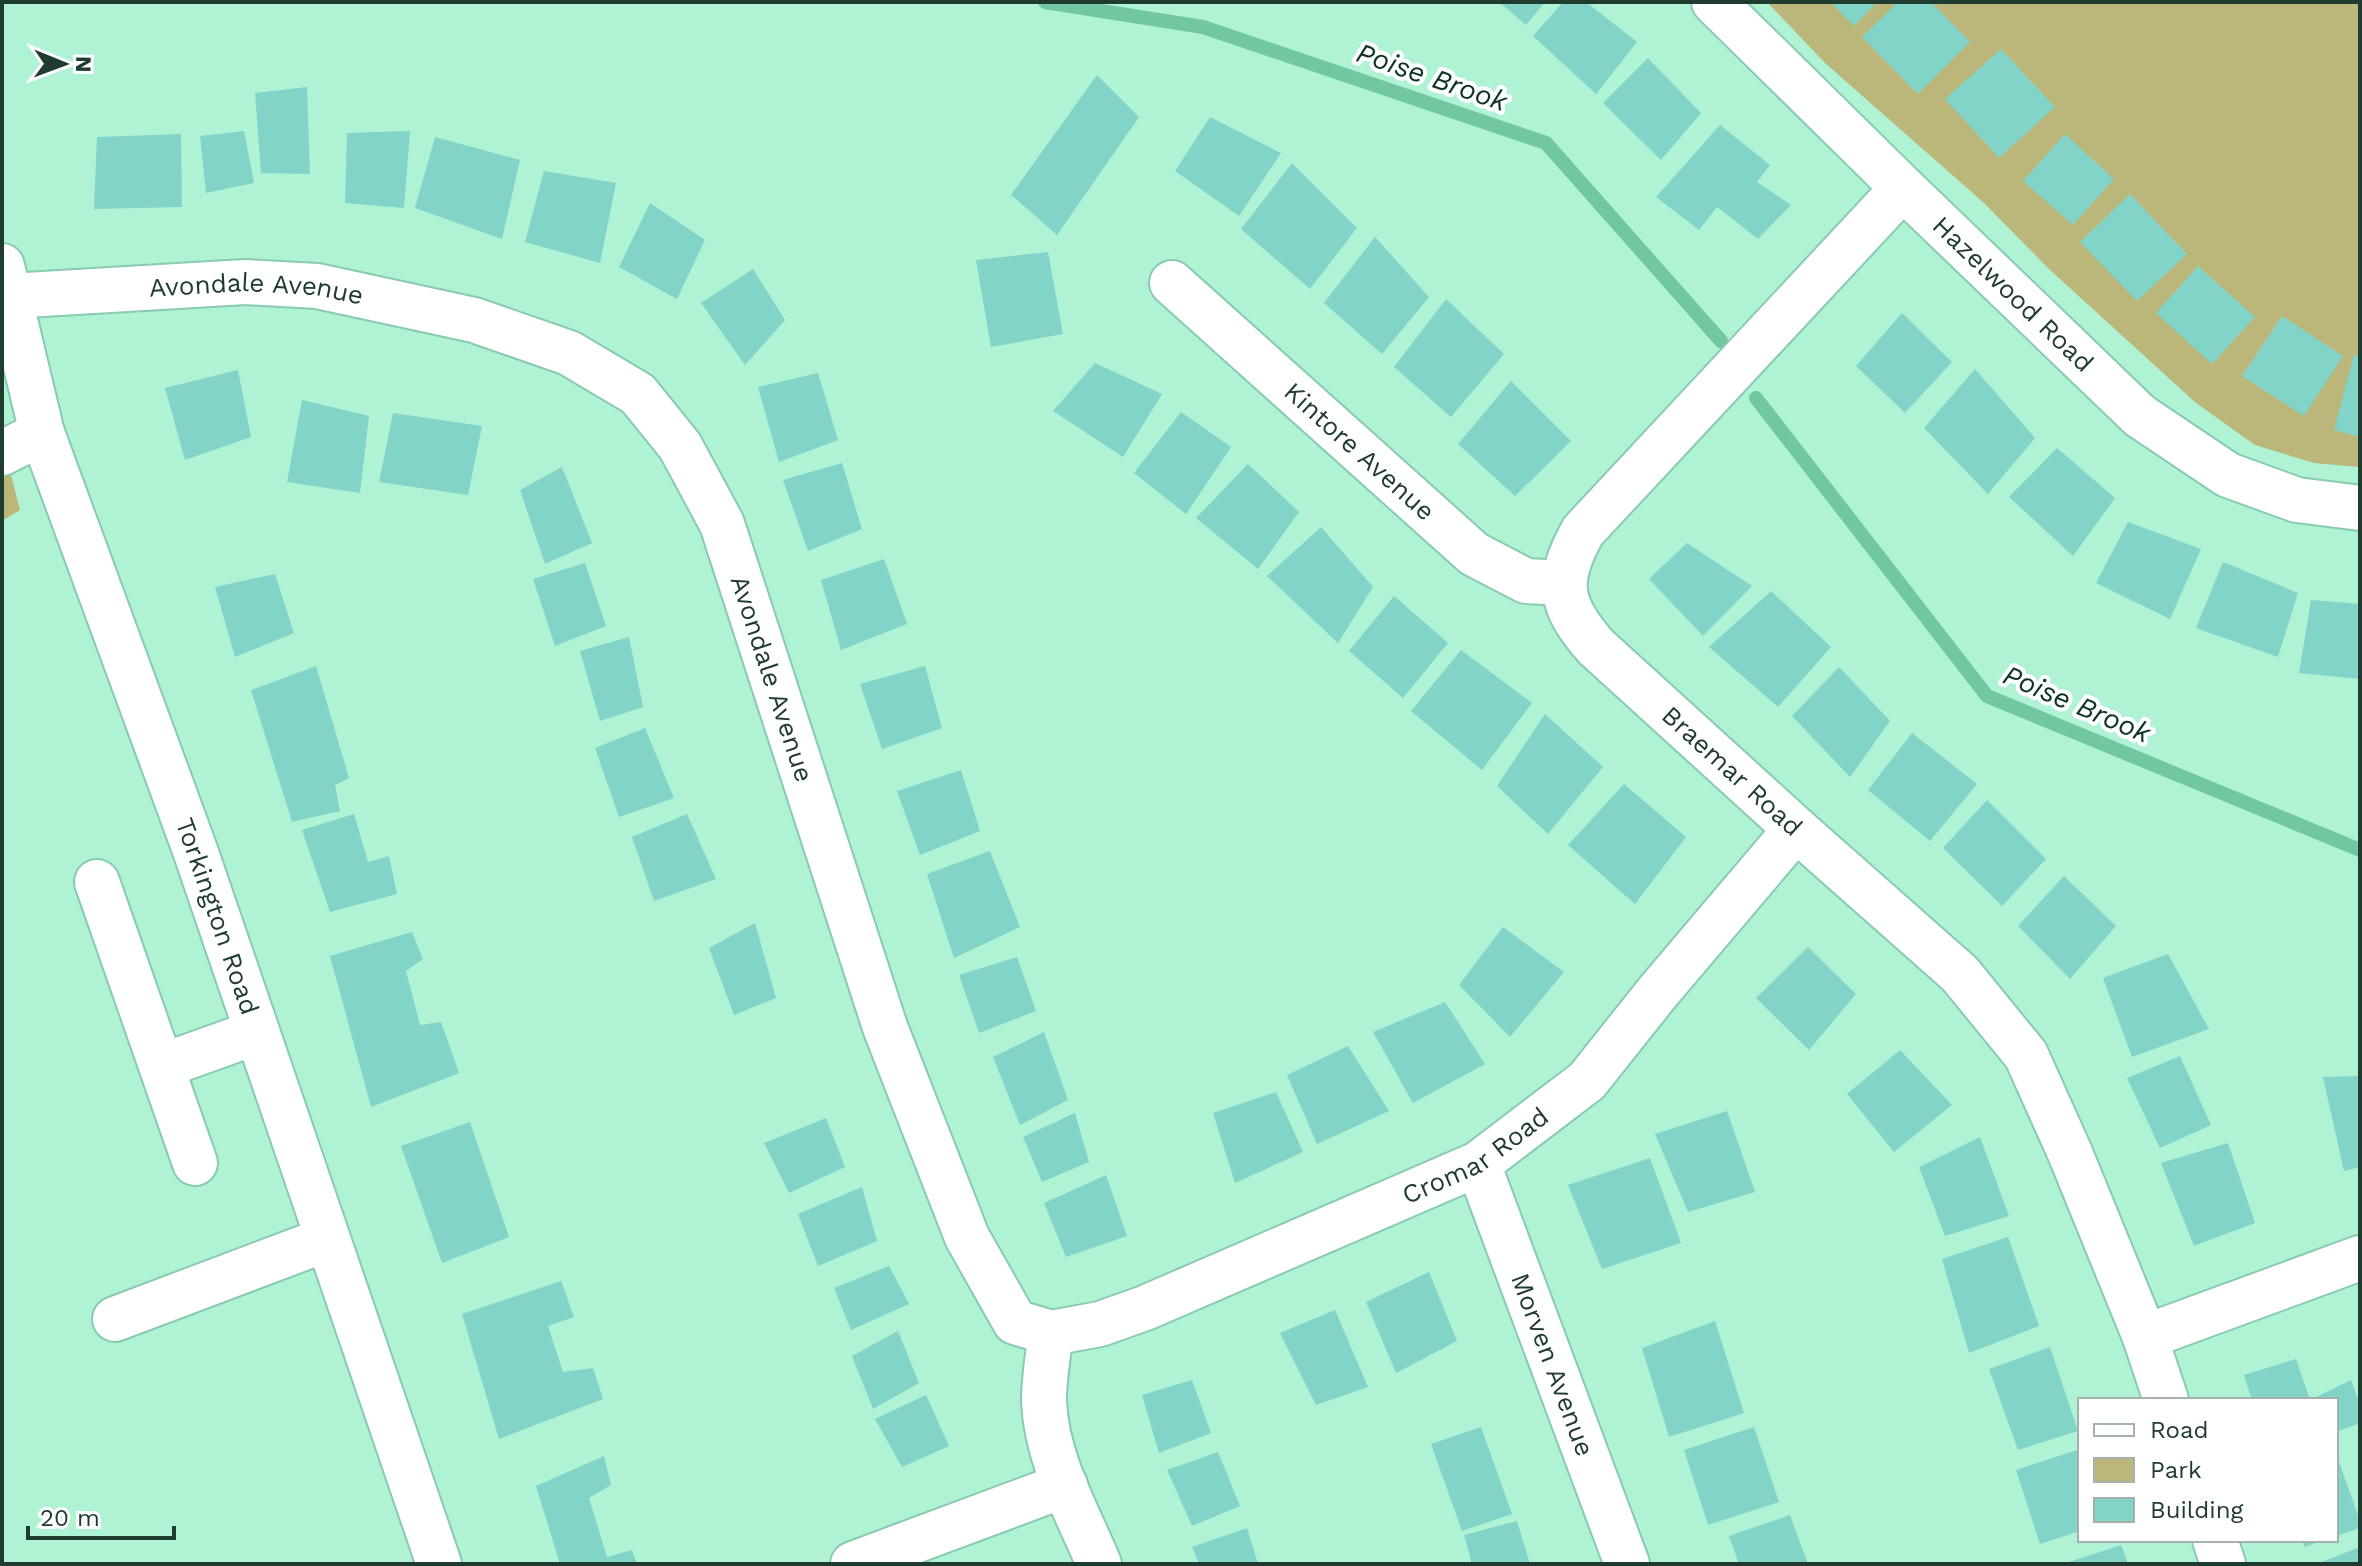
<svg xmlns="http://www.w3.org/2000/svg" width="2362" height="1566" font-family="'Work Sans',sans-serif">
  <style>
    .green { fill: #bbb679 }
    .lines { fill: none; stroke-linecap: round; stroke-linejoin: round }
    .stream { stroke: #72c7a3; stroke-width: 14 }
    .building { fill: #82d3c8 }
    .minor-casing { stroke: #88cbad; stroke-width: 48 }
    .major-casing { stroke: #88cbad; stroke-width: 48 }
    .minor { stroke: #fff; stroke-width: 44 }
    .major { stroke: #fff; stroke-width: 44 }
    .labels { text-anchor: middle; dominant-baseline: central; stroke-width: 8; stroke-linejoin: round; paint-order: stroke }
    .street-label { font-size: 26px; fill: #203c30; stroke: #fff }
    .water-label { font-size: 28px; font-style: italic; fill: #0d3426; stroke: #fff }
  </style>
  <rect width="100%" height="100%" fill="#aff3d4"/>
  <!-- green -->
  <path class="green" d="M 1767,2 L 2360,2 L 2360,467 L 2314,463 L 2255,445 L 2196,403 L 2049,269 L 1984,203 L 1825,63 Z
    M 2,439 L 20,510 L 2,521 Z"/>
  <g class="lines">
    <!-- stream -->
    <path class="stream" d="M 1045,2 L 1203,27 L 1546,143 L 1721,341
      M 1756,398 L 1987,696 L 2360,850"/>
  </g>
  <!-- building -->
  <path class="building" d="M 1499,2 L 1545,2 L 1526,25 Z
    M 1563,2 L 1586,2 L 1637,42 L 1596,94 L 1533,36 Z
    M 1830,2 L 1877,2 L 1854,26 Z
    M 1898,2 L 1931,2 L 1970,42 L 1918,94 L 1862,37 Z
    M 2001,49 L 2055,107 L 1999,158 L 1945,99 Z
    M 1648,58 L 1701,113 L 1661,160 L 1603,103 Z
    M 1097,75 L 1139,117 L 1057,235 L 1011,195 Z
    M 307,87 L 310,174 L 261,173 L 255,93 Z
    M 1210,117 L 1281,153 L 1239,216 L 1175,171 Z
    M 1720,125 L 1770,165 L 1757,182 L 1791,205 L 1758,239 L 1717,207 L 1699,230 L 1656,197 Z
    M 244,131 L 254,183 L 206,193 L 200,136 Z
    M 410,131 L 404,208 L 345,203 L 347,133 Z
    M 181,134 L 182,207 L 94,209 L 97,137 Z
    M 2065,134 L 2114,179 L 2073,225 L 2023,181 Z
    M 435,137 L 520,160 L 502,239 L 415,208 Z
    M 1292,163 L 1357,228 L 1310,289 L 1241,229 Z
    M 544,171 L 616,183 L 600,263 L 525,242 Z
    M 2130,194 L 2187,254 L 2137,301 L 2080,242 Z
    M 650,203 L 705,240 L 677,299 L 619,267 Z
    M 1375,237 L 1429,297 L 1382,354 L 1324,303 Z
    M 1048,252 L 1063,334 L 991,347 L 976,260 Z
    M 2198,266 L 2255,317 L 2212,364 L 2156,313 Z
    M 753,269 L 785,320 L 745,365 L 701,303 Z
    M 1446,299 L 1504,354 L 1451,417 L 1394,367 Z
    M 1902,313 L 1952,362 L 1905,413 L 1856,366 Z
    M 2282,316 L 2343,356 L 2304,416 L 2242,376 Z
    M 2354,355 L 2360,357 L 2360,437 L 2334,430 Z
    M 1095,363 L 1162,394 L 1123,457 L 1053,411 Z
    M 1975,369 L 2035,438 L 1988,494 L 1924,428 Z
    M 238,370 L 251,437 L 185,460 L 165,388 Z
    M 818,373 L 838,440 L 779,462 L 758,387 Z
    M 1511,381 L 1571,441 L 1515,496 L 1458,444 Z
    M 302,400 L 369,416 L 360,493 L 287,482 Z
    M 1181,412 L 1231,447 L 1186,514 L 1134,473 Z
    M 393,413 L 482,426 L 468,495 L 379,482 Z
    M 2057,448 L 2115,498 L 2073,556 L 2009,497 Z
    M 842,463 L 862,529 L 808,551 L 783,480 Z
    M 1248,464 L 1299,512 L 1258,569 L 1196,518 Z
    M 562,467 L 592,543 L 545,564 L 520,490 Z
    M 2128,522 L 2201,549 L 2170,619 L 2096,583 Z
    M 1321,527 L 1373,587 L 1338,643 L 1267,576 Z
    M 1687,543 L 1752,586 L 1703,636 L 1649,579 Z
    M 884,559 L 907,624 L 841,650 L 821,580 Z
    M 2223,562 L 2298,593 L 2278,657 L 2196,628 Z
    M 585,563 L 606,626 L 555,646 L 533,579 Z
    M 275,574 L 294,633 L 235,657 L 215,587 Z
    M 1771,591 L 1831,647 L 1778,707 L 1709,647 Z
    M 1394,596 L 1448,643 L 1403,698 L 1349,651 Z
    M 2311,600 L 2360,604 L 2360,679 L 2299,673 Z
    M 629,637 L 643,707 L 600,721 L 580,651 Z
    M 1461,650 L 1532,703 L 1482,770 L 1411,711 Z
    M 316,666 L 349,778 L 335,785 L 340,811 L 292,822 L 251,690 Z
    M 925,666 L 942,728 L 882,749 L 860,684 Z
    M 1839,667 L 1890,721 L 1850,777 L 1792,716 Z
    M 1545,714 L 1603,767 L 1548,834 L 1497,786 Z
    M 645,728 L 674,798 L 619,817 L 595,748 Z
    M 1912,733 L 1977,784 L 1930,841 L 1868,790 Z
    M 961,770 L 980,831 L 920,855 L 897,791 Z
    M 1624,784 L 1686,837 L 1635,904 L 1568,845 Z
    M 1987,800 L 2046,859 L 2002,906 L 1943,848 Z
    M 354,814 L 368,862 L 389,856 L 397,894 L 330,912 L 302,830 Z
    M 687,814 L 716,879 L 654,901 L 632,837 Z
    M 990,851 L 1020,927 L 954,958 L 927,874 Z
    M 2064,876 L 2116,926 L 2070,979 L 2018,926 Z
    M 755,923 L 776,998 L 734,1015 L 709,948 Z
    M 1503,927 L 1564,972 L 1510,1037 L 1459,985 Z
    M 412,932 L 423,959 L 406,971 L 420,1025 L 441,1022 L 459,1073 L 371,1107 L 330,956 Z
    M 1808,947 L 1856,994 L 1809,1050 L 1756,998 Z
    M 2168,954 L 2209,1029 L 2132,1057 L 2103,978 Z
    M 1017,957 L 1036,1011 L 979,1033 L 959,975 Z
    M 1445,1002 L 1485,1064 L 1413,1103 L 1373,1032 Z
    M 1044,1032 L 1068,1100 L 1020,1125 L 993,1057 Z
    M 1348,1046 L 1389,1111 L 1317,1144 L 1287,1075 Z
    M 1900,1050 L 1952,1105 L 1894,1152 L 1847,1094 Z
    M 2180,1056 L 2211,1125 L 2160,1148 L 2127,1078 Z
    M 2360,1076 L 2360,1167 L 2344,1171 L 2323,1077 Z
    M 1276,1092 L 1303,1152 L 1235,1183 L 1213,1113 Z
    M 1727,1111 L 1755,1192 L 1688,1212 L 1655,1134 Z
    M 1075,1113 L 1089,1162 L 1042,1182 L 1023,1137 Z
    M 826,1118 L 845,1167 L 789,1193 L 764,1143 Z
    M 470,1122 L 509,1237 L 442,1263 L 401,1146 Z
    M 1980,1137 L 2009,1216 L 1945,1236 L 1919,1167 Z
    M 2228,1143 L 2255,1223 L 2194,1246 L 2161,1163 Z
    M 1650,1158 L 1681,1243 L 1602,1269 L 1568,1185 Z
    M 1106,1175 L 1127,1236 L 1066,1257 L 1044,1203 Z
    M 862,1187 L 877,1241 L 818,1266 L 798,1214 Z
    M 2008,1237 L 2039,1326 L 1969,1353 L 1942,1259 Z
    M 889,1266 L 909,1304 L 851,1330 L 834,1288 Z
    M 1429,1272 L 1457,1341 L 1396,1373 L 1366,1302 Z
    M 561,1281 L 574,1317 L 548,1326 L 563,1372 L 593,1368 L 603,1399 L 499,1439 L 462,1314 Z
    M 1335,1310 L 1368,1387 L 1316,1405 L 1280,1333 Z
    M 1715,1321 L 1744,1413 L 1669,1437 L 1642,1348 Z
    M 898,1331 L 919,1383 L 873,1409 L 852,1356 Z
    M 2050,1347 L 2078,1431 L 2018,1450 L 1989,1369 Z
    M 2296,1359 L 2310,1400 L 2351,1380 L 2360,1405 L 2360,1423 L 2336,1432 L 2336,1400 L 2252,1400 L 2244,1375 Z
    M 1192,1380 L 1211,1433 L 1159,1453 L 1142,1395 Z
    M 926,1395 L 949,1446 L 902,1467 L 875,1419 Z
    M 1481,1427 L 1512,1514 L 1462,1531 L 1431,1444 Z
    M 1754,1427 L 1779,1502 L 1708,1525 L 1684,1450 Z
    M 2080,1449 L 2080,1531 L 2040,1544 L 2016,1470 Z
    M 1218,1452 L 1240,1506 L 1192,1526 L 1167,1470 Z
    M 2336,1453 L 2360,1521 L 2360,1528 L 2336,1536 Z
    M 604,1456 L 611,1485 L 589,1498 L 607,1557 L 632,1550 L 637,1564 L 560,1564 L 536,1486 Z
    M 1790,1515 L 1808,1564 L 1739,1564 L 1729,1536 Z
    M 1517,1521 L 1530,1564 L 1472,1564 L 1464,1535 Z
    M 1247,1528 L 1258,1564 L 1199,1564 L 1192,1547 Z
    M 2302,1540 L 2323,1540 L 2305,1547 Z
    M 2121,1545 L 2128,1564 L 2066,1564 L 2066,1563 Z
    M 2360,1547 L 2360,1564 L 2316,1564 Z"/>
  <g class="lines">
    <defs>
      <g id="minor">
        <path id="s1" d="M 1714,2 L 1903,188 L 2140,416 L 2228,475 L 2297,500 L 2360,508"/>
        <path id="s2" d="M 1903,188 L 1583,531 C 1555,581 1559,605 1596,647 L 1796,829 L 1960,974 L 2026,1055 L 2070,1153 L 2145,1337 L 2166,1400"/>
        <path id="s3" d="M 1172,283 L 1474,554 L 1526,581 L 1564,583"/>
        <path id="s4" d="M 9,296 L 245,282 L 317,286 L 474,320 L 569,353 L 638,394 L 680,446 L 722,524 L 885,1027 L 967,1237 L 1015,1322 L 1051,1333 C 1048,1355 1044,1378 1044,1401 C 1046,1458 1077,1512 1099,1564"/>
        <path d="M 2,453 L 42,433"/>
        <path d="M 97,882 L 195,1163"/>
        <path d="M 162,1066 L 257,1032"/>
        <path id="s5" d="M 1478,1164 L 1627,1564"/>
        <path d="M 115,1319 L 327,1239"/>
        <path id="s6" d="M 1051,1333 L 1100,1324 L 1145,1308 L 1478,1164 L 1587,1081 L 1657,993 L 1796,829"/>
        <path d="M 2145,1337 L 2360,1258"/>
        <path d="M 2215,1540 L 2223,1564"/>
        <path d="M 853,1564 L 1065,1485"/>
      </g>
      <g id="major">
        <path id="s7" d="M 2,266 L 42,433 L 195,850 L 439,1564"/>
      </g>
    </defs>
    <!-- minor casing -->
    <use href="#minor" class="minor-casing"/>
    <!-- major casing -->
    <use href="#major" class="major-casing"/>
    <!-- minor -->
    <use href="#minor" class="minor"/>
    <!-- major -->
    <use href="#major" class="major"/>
  </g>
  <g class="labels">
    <!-- street labels -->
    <g class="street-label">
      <text stroke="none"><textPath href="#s4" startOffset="248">Avondale Avenue</textPath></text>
      <text stroke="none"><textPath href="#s1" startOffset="418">Hazelwood Road</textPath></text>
      <text stroke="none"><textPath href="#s3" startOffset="252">Kintore Avenue</textPath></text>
      <text stroke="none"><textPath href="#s4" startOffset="968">Avondale Avenue</textPath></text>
      <text stroke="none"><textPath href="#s2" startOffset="782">Braemar Road</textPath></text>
      <text stroke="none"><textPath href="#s7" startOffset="686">Torkington Road</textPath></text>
      <text stroke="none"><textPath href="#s6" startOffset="462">Cromar Road</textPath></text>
      <text stroke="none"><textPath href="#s5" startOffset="214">Morven Avenue</textPath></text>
    </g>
    <!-- water labels -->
    <g class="water-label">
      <text transform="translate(1432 77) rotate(19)">Poise Brook</text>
      <text transform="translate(2077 704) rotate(23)">Poise Brook</text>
    </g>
  </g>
  <!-- border -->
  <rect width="2362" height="1566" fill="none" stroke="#203c30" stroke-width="8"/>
  <!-- legend -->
  <rect x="2078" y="1398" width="260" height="144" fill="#ffffff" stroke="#a6b1ac" stroke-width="2"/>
  <rect x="2094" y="1424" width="40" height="12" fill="#ffffff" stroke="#a6b1ac" stroke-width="2"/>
  <text x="2150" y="1438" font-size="24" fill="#203c30">Road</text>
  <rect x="2094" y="1458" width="40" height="24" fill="#bbb679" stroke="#a6b1ac" stroke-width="2"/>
  <text x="2150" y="1478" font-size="24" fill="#203c30">Park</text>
  <rect x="2094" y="1498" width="40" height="24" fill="#82d3c8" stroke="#a6b1ac" stroke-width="2"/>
  <text x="2150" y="1518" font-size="24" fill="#203c30">Building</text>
  <!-- north arrow -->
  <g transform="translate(64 64) rotate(91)" stroke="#ffffff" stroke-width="6" paint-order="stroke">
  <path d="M0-6L14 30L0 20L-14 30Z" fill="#203c30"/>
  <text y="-12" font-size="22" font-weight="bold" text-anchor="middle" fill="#203c30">N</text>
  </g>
  <!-- scale -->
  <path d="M28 1526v12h146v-12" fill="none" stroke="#203c30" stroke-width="4"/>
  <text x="40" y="1526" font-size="24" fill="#203c30" stroke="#ffffff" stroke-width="6" paint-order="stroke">20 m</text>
</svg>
